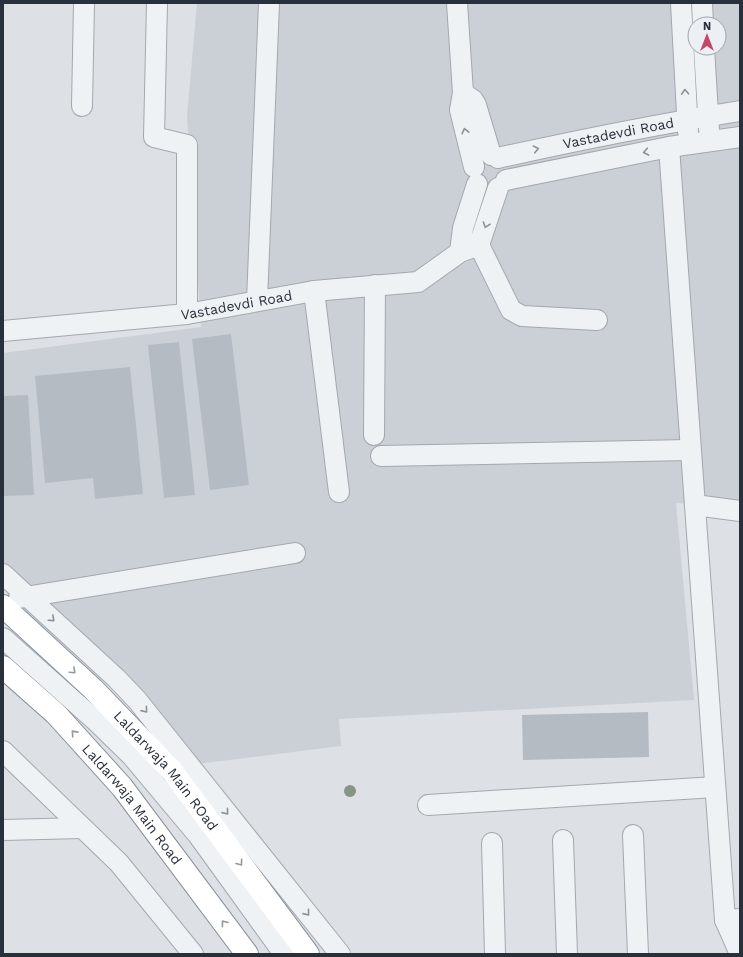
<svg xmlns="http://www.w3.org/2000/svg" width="743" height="957" font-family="'Work Sans',sans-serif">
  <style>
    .built { fill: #cbd0d7; fill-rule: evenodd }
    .building { fill: #b5bbc2 }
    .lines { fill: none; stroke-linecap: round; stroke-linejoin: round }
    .minor-casing { stroke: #a3a8af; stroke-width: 22 }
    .highway-casing { stroke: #86909b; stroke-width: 24 }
    .minor { stroke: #eff2f5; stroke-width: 20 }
    .highway { stroke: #fff; stroke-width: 22 }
    .tree { fill: #869585 }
    .oneway { stroke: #8c9198 }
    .oneway2 { stroke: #94989d }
    .labels { text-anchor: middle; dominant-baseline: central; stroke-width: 4; stroke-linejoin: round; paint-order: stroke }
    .street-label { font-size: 14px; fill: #28303b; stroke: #ecf0f4 }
  </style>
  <rect width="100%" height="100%" fill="#dde1e6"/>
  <!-- built -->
  <path class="built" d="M 197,3 L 740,3 L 740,507 L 676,503 L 694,700 L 339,719 L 341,746 L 197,764 L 3,568 L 3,353 L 201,327 L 187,116 ZM 695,24 L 719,24 L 719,48 L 695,48 Z"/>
  <!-- building -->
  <path class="building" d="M 231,334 L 249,485 L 210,490 L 192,339 Z
    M 179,342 L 195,495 L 164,498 L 148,345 Z
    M 130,367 L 143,494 L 95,499 L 93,478 L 45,483 L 35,376 Z
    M 28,395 L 34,495 L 3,496 L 3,396 Z
    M 648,712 L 649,757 L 523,760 L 522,715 Z"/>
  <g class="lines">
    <defs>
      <g id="minor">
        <path d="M 157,3 L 154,137 L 187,145 L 187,314"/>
        <path d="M 457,3 L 463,93 L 460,110 L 474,167"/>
        <path d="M 681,3 L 688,132"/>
        <path d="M 702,3 L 703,24"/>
        <path d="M 704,48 L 709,130"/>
        <path d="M 463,93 L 473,100 L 476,105 L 491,155"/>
        <path d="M 82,106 L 84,3"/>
        <path d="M 669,147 L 725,920 L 740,919"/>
        <path id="s1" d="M 498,158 C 579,140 659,124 740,111"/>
        <path d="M 506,180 L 669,147 L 740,137"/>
        <path d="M 479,245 L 511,310 L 522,316 L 597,320"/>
        <path d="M 460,252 L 463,228 L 477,184"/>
        <path d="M 314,291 L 339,492"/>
        <path d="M 257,301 L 269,3"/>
        <path id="s2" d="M 3,331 L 187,314 L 314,291 L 418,282 L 460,252 L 479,245 L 498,188"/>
        <path d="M 374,435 L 375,285"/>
        <path d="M 381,456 L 690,450"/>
        <path d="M 695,505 L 740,511"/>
        <path d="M 3,574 L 116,678 L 137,700 L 340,954"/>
        <path d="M 19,598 L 295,553"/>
        <path d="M 3,638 L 96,721 L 131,755 L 198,835 L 284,954"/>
        <path d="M 3,751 L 119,863 L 193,954"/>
        <path d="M 428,805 L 715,787"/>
        <path d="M 3,830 L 82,828"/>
        <path d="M 633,835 L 638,954"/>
        <path d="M 563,840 L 567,954"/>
        <path d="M 492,843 L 495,954"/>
        <path d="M 725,920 L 740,954"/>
      </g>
      <g id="highway">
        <path id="s3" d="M 3,606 L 93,689 L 172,771 L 308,954"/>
        <path id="s4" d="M 3,667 L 56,714 L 122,787 L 247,954"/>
      </g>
    </defs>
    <!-- minor casing -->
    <use href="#minor" class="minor-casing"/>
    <!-- highway casing -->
    <use href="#highway" class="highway-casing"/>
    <!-- minor -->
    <use href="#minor" class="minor"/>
    <!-- highway -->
    <use href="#highway" class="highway"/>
  </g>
  <!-- trees -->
  <circle class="tree" cx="350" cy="791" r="6"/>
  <!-- one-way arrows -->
  <defs><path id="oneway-chevron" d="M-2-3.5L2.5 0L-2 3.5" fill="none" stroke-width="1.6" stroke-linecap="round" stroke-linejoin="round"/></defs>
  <g class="oneway">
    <use href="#oneway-chevron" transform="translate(685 92) rotate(-93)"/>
    <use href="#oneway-chevron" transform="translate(465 131) rotate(-104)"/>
    <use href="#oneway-chevron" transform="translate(536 149) rotate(-12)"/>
    <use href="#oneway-chevron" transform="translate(646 152) rotate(169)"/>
    <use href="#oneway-chevron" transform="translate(486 225) rotate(109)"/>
    <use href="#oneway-chevron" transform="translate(52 619) rotate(42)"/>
    <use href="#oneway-chevron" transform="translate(145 710) rotate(51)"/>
    <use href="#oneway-chevron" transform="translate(226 812) rotate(51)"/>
    <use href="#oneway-chevron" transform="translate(307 913) rotate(51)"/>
  </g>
  <g class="oneway2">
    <use href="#oneway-chevron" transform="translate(73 671) rotate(43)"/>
    <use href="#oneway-chevron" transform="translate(74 733) rotate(-132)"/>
    <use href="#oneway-chevron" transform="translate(240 863) rotate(53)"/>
    <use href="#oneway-chevron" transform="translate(224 923) rotate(-127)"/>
  </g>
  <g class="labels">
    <!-- street labels -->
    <g class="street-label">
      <text stroke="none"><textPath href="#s1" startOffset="123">Vastadevdi Road</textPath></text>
      <text stroke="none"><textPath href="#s2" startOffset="235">Vastadevdi Road</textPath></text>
      <text stroke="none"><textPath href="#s3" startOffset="232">Laldarwaja Main ROad</textPath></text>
      <text stroke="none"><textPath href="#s4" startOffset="189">Laldarwaja Main Road</textPath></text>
    </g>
  </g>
  <!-- border -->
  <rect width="743" height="957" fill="none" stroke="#28303b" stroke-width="8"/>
  <!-- north arrow -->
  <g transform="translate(707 36)"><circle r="19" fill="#ecf0f4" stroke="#9ea3aa"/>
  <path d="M0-3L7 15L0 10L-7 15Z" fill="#c44964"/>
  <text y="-6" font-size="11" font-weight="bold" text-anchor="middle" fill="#28303b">N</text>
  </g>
</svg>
